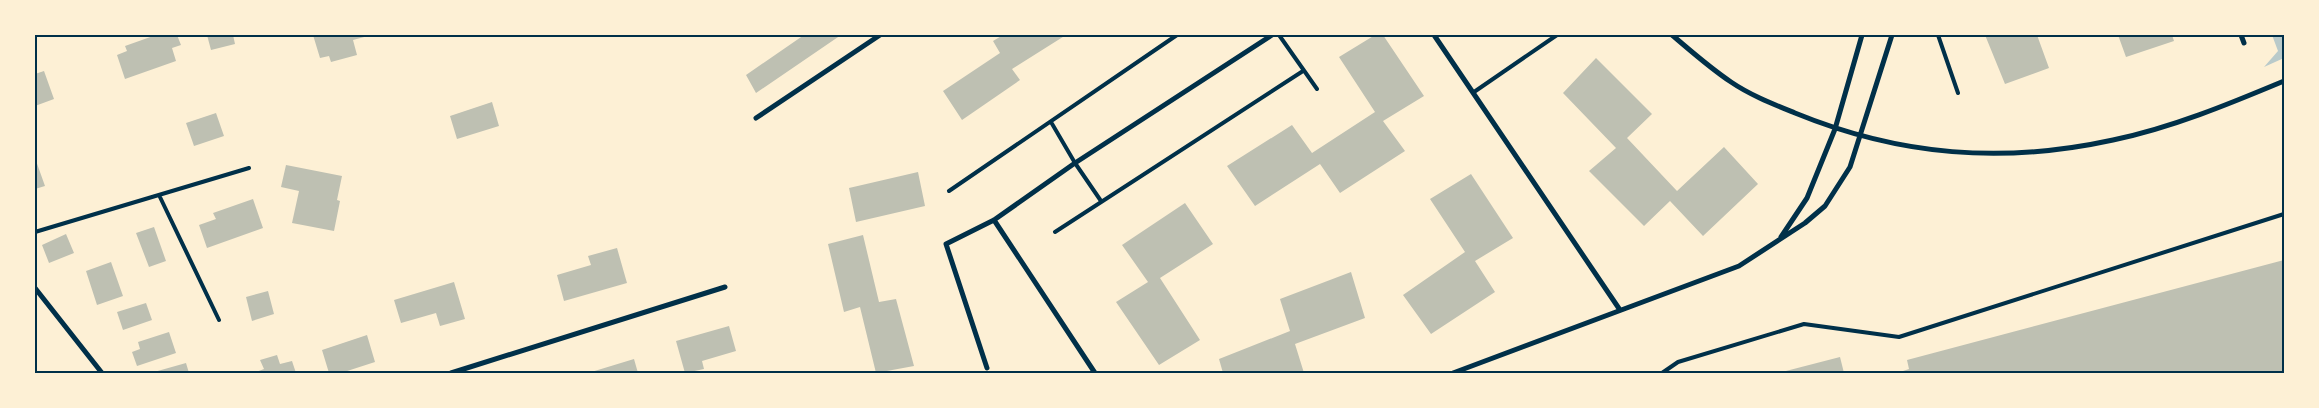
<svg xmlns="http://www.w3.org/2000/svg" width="2319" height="408" font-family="'Nunito Sans',sans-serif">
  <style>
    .green { fill: #b9caca }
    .building { fill: #bec0b2 }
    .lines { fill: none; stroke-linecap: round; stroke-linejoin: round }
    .service { stroke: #003049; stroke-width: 4 }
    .minor { stroke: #003049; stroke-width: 5 }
    .neatline { fill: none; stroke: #003049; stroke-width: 2 }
  </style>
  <rect width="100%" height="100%" fill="#fdf0d5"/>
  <!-- green -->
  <path class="green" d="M 2272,35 L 2284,35 L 2284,58 L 2264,67 L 2278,51 Z"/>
  <!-- building -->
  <path class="building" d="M 156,35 L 177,35 L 181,45 L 172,48 L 176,61 L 125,79 L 117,55 L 127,51 L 125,46 Z
    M 207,35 L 233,35 L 235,44 L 211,50 Z
    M 313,35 L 368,35 L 368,36 L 353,40 L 357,55 L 331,62 L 329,56 L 320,58 Z
    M 804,35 L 841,35 L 756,93 L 746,75 Z
    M 1003,35 L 1066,35 L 1012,69 L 1020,80 L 962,120 L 943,91 L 1000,53 L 993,41 Z
    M 1375,35 L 1383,35 L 1424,96 L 1383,121 L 1405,151 L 1340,193 L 1320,164 L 1255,206 L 1227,166 L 1292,125 L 1312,153 L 1375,112 L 1339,57 Z
    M 1985,35 L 2037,35 L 2049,68 L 2005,84 Z
    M 2118,35 L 2172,35 L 2174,41 L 2126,57 Z
    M 1596,58 L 1652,114 L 1627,138 L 1677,191 L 1724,147 L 1758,184 L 1703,236 L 1670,201 L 1644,226 L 1589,171 L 1616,148 L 1563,93 Z
    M 44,71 L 54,99 L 35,106 L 35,74 Z
    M 492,102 L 499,126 L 457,139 L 450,116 Z
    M 216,113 L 224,136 L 194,146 L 186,123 Z
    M 35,158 L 45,186 L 35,189 Z
    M 286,165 L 342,176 L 337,200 L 340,201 L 334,231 L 292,223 L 299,191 L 281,187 Z
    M 918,172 L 925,206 L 856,222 L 849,188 Z
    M 1471,174 L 1513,238 L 1475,261 L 1495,292 L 1431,334 L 1403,295 L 1465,252 L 1430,199 Z
    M 253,199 L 263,228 L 207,248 L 199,225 L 216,219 L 213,213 Z
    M 1185,203 L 1213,244 L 1160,278 L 1200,340 L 1159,365 L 1116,302 L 1148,282 L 1122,245 Z
    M 154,227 L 166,261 L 149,267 L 136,233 Z
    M 66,234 L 74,253 L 49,263 L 42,245 Z
    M 863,235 L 879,302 L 896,299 L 914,366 L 876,373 L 860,307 L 844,312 L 828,244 Z
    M 617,248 L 627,283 L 564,301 L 557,275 L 591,265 L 588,256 Z
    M 2284,260 L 2284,373 L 1897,373 L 1909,369 L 1907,360 Z
    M 111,262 L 123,296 L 97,305 L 86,271 Z
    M 1351,272 L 1365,318 L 1295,344 L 1304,373 L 1223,373 L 1219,359 L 1290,331 L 1280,299 Z
    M 454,282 L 465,319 L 440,326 L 436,313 L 401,323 L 394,300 Z
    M 268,291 L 274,314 L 252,321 L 246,297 Z
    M 146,303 L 152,320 L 123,330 L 117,312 Z
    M 729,326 L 736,351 L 702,361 L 704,369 L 685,373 L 676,341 Z
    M 169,332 L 176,353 L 137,366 L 132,352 L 140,349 L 138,342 Z
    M 367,335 L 375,362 L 341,373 L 329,373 L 322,350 Z
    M 277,355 L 280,364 L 292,361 L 296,373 L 253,373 L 264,369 L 260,360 Z
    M 1840,357 L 1844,373 L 1783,373 L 1782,372 Z
    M 634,359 L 638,373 L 588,373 Z
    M 186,363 L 189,373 L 154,373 L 154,372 Z"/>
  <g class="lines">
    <!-- service -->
    <path class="service" d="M 1279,35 L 1317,89
      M 1938,35 L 1958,93
      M 1474,92 L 1557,35
      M 1051,122 L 1075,163 L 1101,201
      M 949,191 L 1177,35
      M 159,195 L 219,320
      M 35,232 L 249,168
      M 1055,232 L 1303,71
      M 1662,373 L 1678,362 L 1804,324 L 1899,337 L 2284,214"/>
    <!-- minor -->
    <path class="minor" d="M 1434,35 L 1620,310
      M 1672,35 C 1691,51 1710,68 1731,82 C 1750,95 1773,104 1795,113 C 1900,156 2003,164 2113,140 C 2171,128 2229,104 2284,81
      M 2241,35 L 2244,43
      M 756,118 L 880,35
      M 994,220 L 1095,373
      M 1781,237 L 1807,198 L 1835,129 L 1862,35
      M 35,288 L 102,373
      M 987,368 L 946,244 L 994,220 L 1075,163 L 1272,35
      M 451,373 L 725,287
      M 1453,373 L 1739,266 L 1805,223 L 1825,206 L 1850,167 L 1892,35"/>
  </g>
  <!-- border -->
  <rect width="2319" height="408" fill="none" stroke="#fdf0d5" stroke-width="72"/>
  <rect x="36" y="36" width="2247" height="336" class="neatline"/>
</svg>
